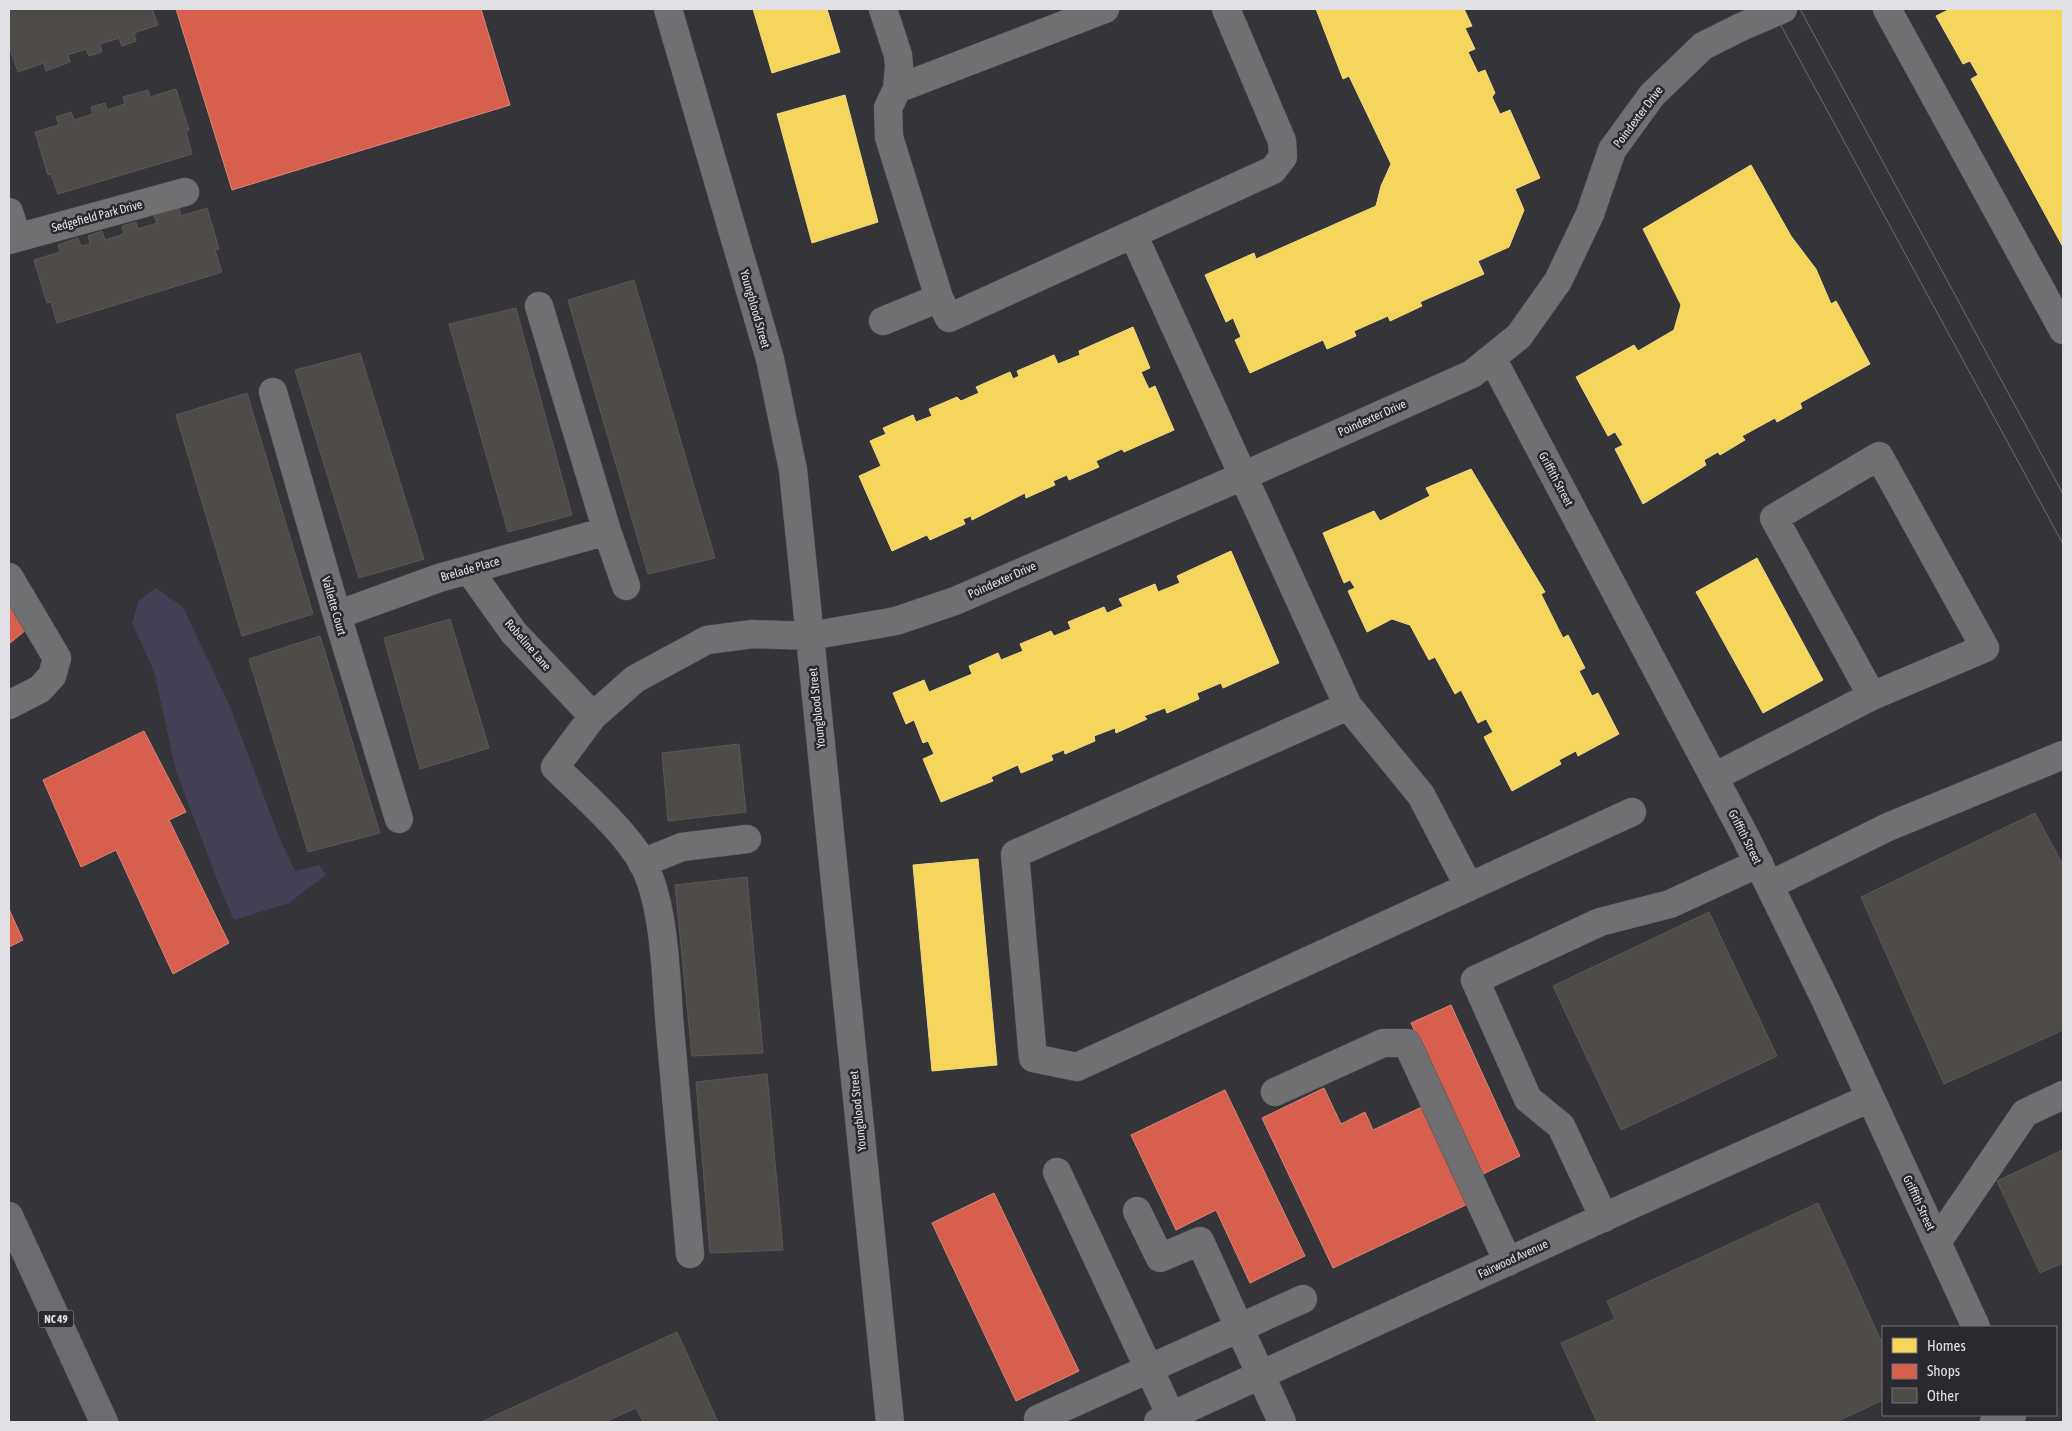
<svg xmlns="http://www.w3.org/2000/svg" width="2072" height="1431" font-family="'Asap Condensed',sans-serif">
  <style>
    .green { fill: #453f55 }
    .homes { fill: #f6d55c; stroke: #f0d885 }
    .shops { fill: #d6604d; stroke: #d9867b }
    .building { fill: #4e4a47; stroke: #595858 }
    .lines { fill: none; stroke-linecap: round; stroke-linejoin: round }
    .minor-casing { stroke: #515053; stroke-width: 29 }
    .major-casing { stroke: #515053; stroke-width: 29 }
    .minor { stroke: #706f72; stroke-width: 28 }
    .major { stroke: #6c6b71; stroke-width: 28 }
    .tram { stroke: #6c6b6e; stroke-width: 1 }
    .labels { text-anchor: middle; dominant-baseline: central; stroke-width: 5; stroke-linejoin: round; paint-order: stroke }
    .shield { fill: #2a292f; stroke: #aaa9ae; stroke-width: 1 }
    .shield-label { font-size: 11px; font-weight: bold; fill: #e1e0e5 }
    .street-label { font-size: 12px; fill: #e1e0e5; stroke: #2a292f }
  </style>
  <rect width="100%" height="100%" fill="#353438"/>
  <!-- green -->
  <path class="green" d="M 156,588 L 183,607 L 231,709 L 279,837 L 295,871 L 319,865 L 326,875 L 289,903 L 234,920 L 221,890 L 176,771 L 154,671 L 132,623 L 139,600 Z"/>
  <!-- homes -->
  <path class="homes" d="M 753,9 L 827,9 L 840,52 L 772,73 Z
    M 1316,9 L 1464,9 L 1472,26 L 1465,28 L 1475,49 L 1468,52 L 1478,73 L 1485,70 L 1495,93 L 1492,97 L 1500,114 L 1510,110 L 1540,178 L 1515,189 L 1524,210 L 1509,247 L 1478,261 L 1484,274 L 1420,302 L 1422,306 L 1390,321 L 1388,316 L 1354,331 L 1356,336 L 1327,349 L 1323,340 L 1250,373 L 1235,340 L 1241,337 L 1233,318 L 1226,322 L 1205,275 L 1254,253 L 1256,259 L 1376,206 L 1381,186 L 1391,164 L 1349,76 L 1343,79 Z
    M 1950,9 L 2063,9 L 2063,247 L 1971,79 L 1978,75 L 1970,61 L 1963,64 L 1936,16 Z
    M 845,95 L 878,222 L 812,243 L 777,114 Z
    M 1751,165 L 1791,236 L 1816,269 L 1831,304 L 1836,301 L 1870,364 L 1800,403 L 1802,408 L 1777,422 L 1775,418 L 1742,436 L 1745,440 L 1720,455 L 1718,452 L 1704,460 L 1706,465 L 1643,504 L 1615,449 L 1623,445 L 1615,432 L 1608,436 L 1576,377 L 1634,345 L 1638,351 L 1674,330 L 1681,305 L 1643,229 Z
    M 1133,327 L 1150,368 L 1141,372 L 1149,389 L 1155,386 L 1174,430 L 1124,452 L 1122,449 L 1096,461 L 1099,467 L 1069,480 L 1067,475 L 1053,481 L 1055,485 L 1026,498 L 1025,493 L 972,520 L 971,516 L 963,519 L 965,524 L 930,540 L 927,535 L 892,551 L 859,476 L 881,466 L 870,441 L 886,434 L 883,428 L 913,415 L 916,422 L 932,416 L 929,409 L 957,397 L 961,401 L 979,393 L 976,387 L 1010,372 L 1013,379 L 1019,376 L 1017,371 L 1054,355 L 1058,364 L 1080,355 L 1079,351 Z
    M 1471,469 L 1545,592 L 1541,594 L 1563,638 L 1568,635 L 1585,668 L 1579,671 L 1592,696 L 1598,693 L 1619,734 L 1578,756 L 1576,751 L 1559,760 L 1561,764 L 1512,791 L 1484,737 L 1493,732 L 1486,719 L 1478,723 L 1461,690 L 1455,694 L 1435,657 L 1429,660 L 1410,625 L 1392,619 L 1367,632 L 1348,591 L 1355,588 L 1350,580 L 1344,583 L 1323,533 L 1374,511 L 1380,521 L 1430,496 L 1426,488 Z
    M 1231,551 L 1279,663 L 1223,688 L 1221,683 L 1197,693 L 1199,699 L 1167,713 L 1165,708 L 1144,716 L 1147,719 L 1116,733 L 1115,728 L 1094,736 L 1095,741 L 1065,754 L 1064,750 L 1051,755 L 1053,760 L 1021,773 L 1018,765 L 991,777 L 993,781 L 941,802 L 923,759 L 934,754 L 928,741 L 923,743 L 914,720 L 906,724 L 893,693 L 924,680 L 929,692 L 972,674 L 969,666 L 998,653 L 1001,660 L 1023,651 L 1020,644 L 1051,631 L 1054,636 L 1071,629 L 1068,622 L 1104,607 L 1107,613 L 1123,606 L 1119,599 L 1155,584 L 1158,592 L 1180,583 L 1177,576 Z
    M 1757,558 L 1823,680 L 1763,713 L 1696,592 Z
    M 978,859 L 997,1065 L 932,1071 L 913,865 Z"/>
  <!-- shops -->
  <path class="shops" d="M 176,9 L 481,9 L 510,105 L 232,190 Z
    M 9,606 L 27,629 L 9,644 Z
    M 144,731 L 186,812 L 169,820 L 229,943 L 173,974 L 116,850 L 81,867 L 43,780 Z
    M 9,909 L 23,940 L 9,947 Z
    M 1451,1005 L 1520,1156 L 1481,1175 L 1411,1023 Z
    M 1324,1088 L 1341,1124 L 1365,1112 L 1373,1130 L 1426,1105 L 1472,1202 L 1333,1268 L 1262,1118 Z
    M 1225,1090 L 1305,1256 L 1250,1283 L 1216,1210 L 1176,1230 L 1131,1135 Z
    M 994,1193 L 1079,1371 L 1016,1401 L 932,1223 Z"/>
  <!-- building -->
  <path class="building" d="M 9,9 L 152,9 L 158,25 L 134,33 L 136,41 L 122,46 L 119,38 L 100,44 L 102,52 L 89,56 L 86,49 L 68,55 L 70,62 L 46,71 L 44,63 L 18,72 L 9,46 Z
    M 176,89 L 189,130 L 186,132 L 192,154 L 58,194 L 51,174 L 48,175 L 35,132 L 59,125 L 56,117 L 71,112 L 74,120 L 93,114 L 91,107 L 105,103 L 107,110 L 125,104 L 123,97 L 148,90 L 150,97 Z
    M 207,208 L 219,249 L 215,250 L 222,272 L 57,323 L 51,302 L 47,303 L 34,260 L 60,252 L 58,245 L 78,238 L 81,246 L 90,244 L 88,236 L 102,231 L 105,240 L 124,234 L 122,226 L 136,222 L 138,229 L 157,223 L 154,216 L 179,209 L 181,216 Z
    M 634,280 L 715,558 L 648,574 L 568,300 Z
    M 516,308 L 572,515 L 508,532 L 449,324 Z
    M 360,353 L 424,559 L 359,578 L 295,370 Z
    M 247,393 L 313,614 L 242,636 L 176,415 Z
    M 450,619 L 489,748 L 420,769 L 384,638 Z
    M 320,636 L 380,833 L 308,852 L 249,659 Z
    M 739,744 L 746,812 L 668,821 L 662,753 Z
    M 2035,813 L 2063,865 L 2063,1030 L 1944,1084 L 1861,897 Z
    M 747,877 L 763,1053 L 692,1056 L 675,885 Z
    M 1709,912 L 1777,1056 L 1621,1130 L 1553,986 Z
    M 767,1074 L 783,1250 L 710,1253 L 696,1082 Z
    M 2063,1150 L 2063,1263 L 2040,1273 L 1997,1181 Z
    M 1818,1203 L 1883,1345 L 1883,1386 L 1882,1387 L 1883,1400 L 1836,1422 L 1597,1422 L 1561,1343 L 1615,1319 L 1607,1301 Z
    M 677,1332 L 718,1422 L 643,1422 L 636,1408 L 605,1422 L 481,1422 Z"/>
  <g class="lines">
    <defs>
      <path id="minor" d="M 668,9 L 770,359 L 793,470 L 890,1422
        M 883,9 L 898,55 L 899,66 L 897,89 L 888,108 L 889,137 L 939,298 L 949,318 L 1273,170 L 1283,157 L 1282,141 L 1226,9
        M 1887,9 L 2063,330
        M 897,89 L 1105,9
        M 9,212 L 17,237
        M 1133,234 L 1348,706 L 1015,854 L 1033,1058 L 1077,1067 L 1632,812
        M 9,240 L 185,192
        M 539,306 L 607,531 L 626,586
        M 883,321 L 939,298
        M 1492,358 L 1746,838 L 1824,997 L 1976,1327
        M 273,392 L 337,615 L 399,819
        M 469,570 L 514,633 L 593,716
        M 9,577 L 57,658 L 52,676 L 40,689 L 9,705
        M 337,615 L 439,578 L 607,531
        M 1348,706 L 1421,795 L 1469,887
        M 1714,777 L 1872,696 L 1985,648 L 1879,456 L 1774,518 L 1872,696
        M 642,863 L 682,847 L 747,839
        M 1770,885 L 1888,827 L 2063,755
        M 1275,1092 L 1383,1043 L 1407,1043 L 1508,1262
        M 1057,1172 L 1171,1416
        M 1137,1211 L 1160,1258 L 1200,1241 L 1282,1422
        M 1604,1218 L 1561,1126 L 1528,1099 L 1475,980 L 1600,922 L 1670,904 L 1759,863
        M 1937,1242 L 2025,1113 L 2063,1095
        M 690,1254 C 683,1175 676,1096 669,1017 C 666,974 664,911 647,872 C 633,837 582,794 555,767 L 593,716 L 635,679 L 707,640 L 753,634 L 810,636 L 896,621 L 955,601 L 1243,476 L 1472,374 L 1519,336 L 1558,281 L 1590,214 L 1612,150 L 1652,95 L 1703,46 L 1741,27 L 1783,9
        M 1038,1419 L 1303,1299
        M 1158,1422 L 1633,1204 L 1870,1098
        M 1994,1422 L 2012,1416"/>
      <path id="major" d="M 9,1216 L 104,1422"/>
    </defs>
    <!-- minor casing -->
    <use href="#minor" class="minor-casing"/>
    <!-- major casing -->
    <use href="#major" class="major-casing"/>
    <!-- minor -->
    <use href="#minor" class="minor"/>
    <!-- major -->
    <use href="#major" class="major"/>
    <!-- tram -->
    <path class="tram" d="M 1772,9 L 2063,544
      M 1800,9 L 2063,494"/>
  </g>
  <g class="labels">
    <!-- shield labels -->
    <rect class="shield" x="38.5" y="1310.5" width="35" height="17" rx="4"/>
    <g class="shield-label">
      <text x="56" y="1319">NC 49</text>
    </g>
    <!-- street labels -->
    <g class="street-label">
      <text transform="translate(1638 117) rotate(-53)">Poindexter Drive</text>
      <text transform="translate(97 216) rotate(-15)">Sedgefield Park Drive</text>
      <text transform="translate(755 309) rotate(74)">Youngblood Street</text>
      <text transform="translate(1372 418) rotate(-24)">Poindexter Drive</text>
      <text transform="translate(1556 479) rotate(62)">Griffith Street</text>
      <text transform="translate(470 569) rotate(-16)">Brelade Place</text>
      <text transform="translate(1002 580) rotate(-24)">Poindexter Drive</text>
      <text transform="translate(334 606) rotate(74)">Vallette Court</text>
      <text transform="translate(528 645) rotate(49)">Robeline Lane</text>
      <text transform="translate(817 708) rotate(-96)">Youngblood Street</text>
      <text transform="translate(1745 837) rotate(63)">Griffith Street</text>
      <text transform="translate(858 1111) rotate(-96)">Youngblood Street</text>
      <text transform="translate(1919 1203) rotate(65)">Griffith Street</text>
      <text transform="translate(1513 1259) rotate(-25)">Fairwood Avenue</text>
    </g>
  </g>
  <!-- border -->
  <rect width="2072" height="1431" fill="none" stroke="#e1e0e5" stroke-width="20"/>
  <!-- legend -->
  <rect x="1882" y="1326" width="175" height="90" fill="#2a292f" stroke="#737278"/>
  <rect x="1892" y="1338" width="25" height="15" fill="#f6d55c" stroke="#737278"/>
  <text x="1927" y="1351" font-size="15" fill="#e1e0e5">Homes</text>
  <rect x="1892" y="1364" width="25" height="15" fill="#d6604d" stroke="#737278"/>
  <text x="1927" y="1376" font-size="15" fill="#e1e0e5">Shops</text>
  <rect x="1892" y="1388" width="25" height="15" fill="#4e4a47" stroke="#737278"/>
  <text x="1927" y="1401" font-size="15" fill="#e1e0e5">Other</text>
</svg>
